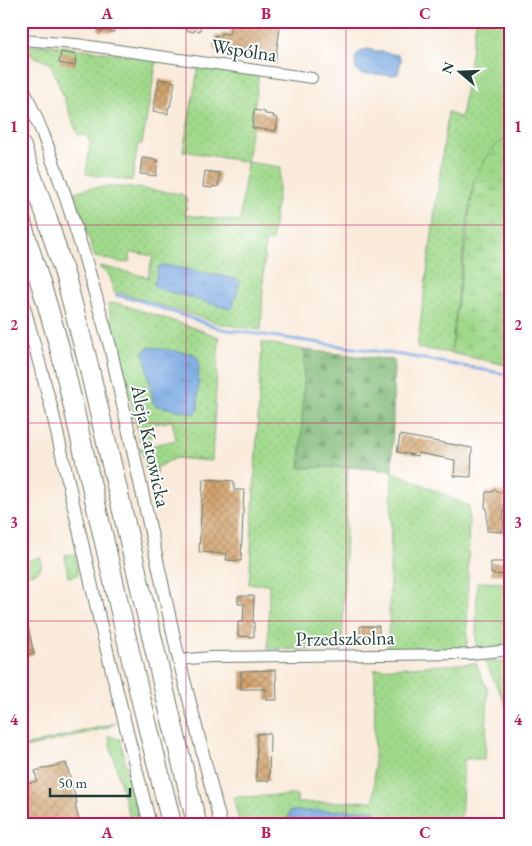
<svg xmlns="http://www.w3.org/2000/svg" width="532" height="846" font-family="'EB Garamond',serif">
  <style>
    .grass { fill: url(#grass-dots); stroke: #608b60 }
    .forest { fill: url(#forest-firs); stroke: #507b56 }
    .wetland { fill: url(#wetland-marsh); stroke: #608b60 }
    .water { fill: url(#water-ripples); stroke: #4c728a }
    .lines { fill: none; stroke-linecap: round; stroke-linejoin: round }
    .stream { stroke: #78a7e1; stroke-width: 3 }
    .building { fill: url(#building-cross-hatch) }
    .minor-casing { stroke: #6b7a6e; stroke-width: 12 }
    .tertiary-casing { stroke: #6b7a6e; stroke-width: 14 }
    .motorway-casing { stroke: #6b7a6e; stroke-width: 21 }
    .minor { stroke: #fff; stroke-width: 10 }
    .tertiary { stroke: #fff; stroke-width: 12 }
    .motorway { stroke: #fff; stroke-width: 19 }
    .grid { fill: none; stroke: #c2185b; stroke-width: 1; stroke-opacity: 0.55 }
    .labels { text-anchor: middle; dominant-baseline: central; stroke-width: 4; stroke-linejoin: round; paint-order: stroke }
    .street-label { font-size: 20px; fill: #1f3d34; stroke: #fff }
    .neatline { fill: none; stroke: #c2185b; stroke-width: 2 }
    .grid-label { font-size: 16px; text-anchor: middle; font-weight: bold; fill: #c2185b }
  </style>
  <defs>
    <pattern id="grass-dots" width="8" height="8" patternUnits="userSpaceOnUse" patternTransform="scale(1.25)"><rect width="8" height="8" fill="#a0d98b"/><path d="M2 2h.1M6 6h.1" fill="none" stroke="#89bb79" stroke-width="1.8" stroke-linecap="round"/></pattern>
    <pattern id="forest-firs" width="22" height="20" patternUnits="userSpaceOnUse" patternTransform="scale(1.25)"><rect width="22" height="20" fill="#80b977"/><path d="M5 1l3.5 6h-7zM16 11l3.5 6h-7z" fill="#689862"/></pattern>
    <pattern id="wetland-marsh" width="20" height="14" patternUnits="userSpaceOnUse" patternTransform="scale(1.25)"><rect width="20" height="14" fill="#a0d98b"/><path d="M1 5h8M5 5V1M11 12h8M15 12V8" fill="none" stroke="#89bb79"/></pattern>
    <pattern id="water-ripples" width="26" height="14" patternUnits="userSpaceOnUse" patternTransform="scale(1.25)"><rect width="26" height="14" fill="#78a7e1"/><path d="M2 4q2-2 4 0t4 0M15 11q2-2 4 0t4 0" fill="none" stroke="#6289b7"/></pattern>
    <pattern id="building-cross-hatch" width="8" height="8" patternUnits="userSpaceOnUse" patternTransform="scale(1.25)"><rect width="8" height="8" fill="#d3a26c"/><path d="M0 0l8 8M0 8l8-8" fill="none" stroke="#ab855a"/></pattern>
  </defs>
  <rect width="100%" height="100%" fill="#fff"/>
  <filter id="ink" filterUnits="userSpaceOnUse"><feTurbulence type="fractalNoise" baseFrequency=".02" numOctaves="2"/><feDisplacementMap in="SourceGraphic" scale="10" xChannelSelector="R" yChannelSelector="G"/><feConvolveMatrix kernelMatrix="1 2 1 2 8 2 1 2 1" color-interpolation-filters="sRGB"/></filter>
  <filter id="wash" filterUnits="userSpaceOnUse"><feTurbulence type="fractalNoise" baseFrequency=".0096" numOctaves="4" result="noise"/><feDisplacementMap in="SourceGraphic" scale="20" xChannelSelector="R" yChannelSelector="G"/><feGaussianBlur stdDeviation="1.12" result="paint"/><feColorMatrix in="noise" values="0 0 0 0 0 0 0 0 0 0 0 0 0 0 0 0 0 1.4 0 .05"/><feComposite in="paint" operator="in"/></filter>
  <g filter="url(#wash)">
    <rect width="100%" height="100%" fill="#f9eada"/>
    <!-- grass -->
    <path class="grass" d="M 476,21 L 511,21 L 511,140 L 503,140 L 474,181 L 466,229 L 451,353 L 417,348 L 448,112 L 461,118 Z
      M 27,45 L 51,45 L 157,59 L 142,144 L 138,144 L 132,181 L 86,174 L 90,144 L 87,136 L 78,135 L 51,64 L 31,55 Z
      M 199,64 L 259,72 L 247,162 L 281,167 L 272,241 L 265,242 L 261,330 L 221,324 L 125,294 L 114,292 L 110,276 L 100,268 L 100,266 L 148,277 L 153,256 L 131,252 L 130,261 L 125,263 L 95,257 L 74,192 C 108,181 147,190 182,194 L 187,200 L 185,215 L 240,221 L 247,162 L 183,151 Z
      M 117,303 C 151,314 186,324 219,337 L 212,461 L 175,458 L 156,468 L 157,474 L 147,472 L 141,448 L 176,440 L 172,421 L 153,424 L 153,435 L 150,439 L 140,441 L 108,304 Z
      M 262,342 L 305,350 L 301,468 L 348,467 L 342,650 L 268,649 L 269,584 L 249,584 Z
      M 392,471 L 469,506 L 467,645 L 462,650 L 387,651 L 389,621 Z
      M 75,554 L 78,575 L 68,577 L 65,555 Z
      M 40,557 C 45,574 34,573 21,575 L 21,562 Z
      M 477,582 L 511,583 L 511,646 L 476,647 Z
      M 485,662 L 511,662 L 511,723 L 510,713 Z
      M 476,663 L 488,691 L 485,759 L 464,759 L 461,825 L 371,825 L 375,810 L 288,821 L 287,825 L 240,825 L 233,797 L 297,795 L 297,803 L 374,801 L 375,669 Z
      M 116,723 L 106,728 L 21,749 L 21,747 Z
      M 108,736 L 120,739 L 140,825 L 131,825 Z"/>
    <!-- forest -->
    <path class="forest" d="M 305,350 L 394,360 L 392,471 L 348,467 L 300,468 Z"/>
    <!-- wetland -->
    <path class="wetland" d="M 503,140 L 511,140 L 511,366 L 451,353 L 474,181 L 490,151 Z"/>
    <!-- water -->
    <path class="water" d="M 367,49 L 399,55 L 401,60 L 398,74 L 393,75 L 361,74 L 356,70 C 354,59 355,52 367,49 Z
      M 165,265 L 237,279 L 240,282 L 233,307 L 230,309 L 156,288 L 154,283 L 159,266 Z
      M 150,347 L 194,354 L 199,359 L 198,410 L 195,414 L 155,405 L 153,402 L 144,351 Z
      M 375,810 L 371,825 L 287,825 L 290,811 Z"/>
    <g class="lines">
      <!-- stream -->
      <path class="stream" d="M 116,295 L 138,300 L 222,329 L 402,355 L 511,375"/>
    </g>
    <g id="blocks">
      <!-- building -->
      <path class="building" d="M 99,21 L 115,23 L 114,32 L 98,31 Z
        M 188,21 L 201,21 L 200,31 L 195,30 L 194,32 L 186,30 Z
        M 233,21 L 281,21 L 275,62 L 247,58 L 248,55 L 213,49 L 215,35 L 221,36 L 221,33 L 229,34 Z
        M 61,52 L 76,55 L 75,66 L 59,63 Z
        M 159,79 L 175,82 L 170,107 L 168,107 L 168,114 L 153,111 Z
        M 254,110 L 265,112 L 265,114 L 274,115 L 273,117 L 278,118 L 276,131 L 252,128 Z
        M 142,158 L 158,160 L 156,176 L 140,174 Z
        M 205,171 L 220,173 L 218,187 L 213,186 L 212,188 L 203,187 Z
        M 400,435 L 472,448 L 471,477 L 454,476 L 455,460 L 418,453 L 418,456 L 397,452 Z
        M 203,479 L 234,481 L 234,490 L 244,490 L 241,561 L 226,560 L 227,554 L 199,552 Z
        M 495,489 L 498,492 L 505,492 L 503,532 L 487,531 L 487,508 L 485,508 L 486,492 L 492,492 Z
        M 491,562 L 511,562 L 510,575 L 491,574 Z
        M 238,596 L 254,596 L 253,622 L 254,622 L 254,637 L 238,636 L 238,622 L 243,622 L 244,604 L 238,604 Z
        M 21,613 L 25,613 L 34,654 L 21,657 Z
        M 360,626 L 379,626 L 379,643 L 360,643 Z
        M 276,670 L 277,700 L 266,700 L 266,689 L 241,689 L 241,671 Z
        M 270,733 L 269,781 L 256,781 L 257,734 Z
        M 66,763 L 77,803 L 75,804 L 80,825 L 21,825 L 21,785 L 37,781 L 35,771 Z"/>
    </g>
  </g>
  <g filter="url(#ink)">
    <use href="#blocks" fill-opacity="0" stroke="#6b7a6e" stroke-width="1"/>
    <g class="lines">
      <defs>
        <path id="minor" d="M 21,40 L 76,44 L 312,78
          M 179,660 L 210,657 L 471,654 L 511,650"/>
        <path id="tertiary" d="M 21,83 L 43,134 L 64,192 L 84,255 L 110,346 L 179,660 L 221,825
          M 21,296 L 51,406 L 100,622 L 150,825"/>
        <path id="motorway" d="M 21,146 L 46,215 L 66,279 L 87,359 L 164,689 L 197,825
          M 21,221 L 47,304 L 61,353 L 135,675 L 172,825"/>
      </defs>
      <!-- minor casing -->
      <use href="#minor" class="minor-casing"/>
      <!-- tertiary casing -->
      <use href="#tertiary" class="tertiary-casing"/>
      <!-- motorway casing -->
      <use href="#motorway" class="motorway-casing"/>
      <!-- minor -->
      <use href="#minor" class="minor"/>
      <!-- tertiary -->
      <use href="#tertiary" class="tertiary"/>
      <!-- motorway -->
      <use href="#motorway" class="motorway"/>
    </g>
  </g>
  <!-- grid -->
  <path class="grid" d="M 186,21 L 186,825M 346,21 L 346,825M 21,225 L 511,225M 21,423 L 511,423M 21,621 L 511,621"/>
  <g class="labels">
    <!-- street labels -->
    <g class="street-label">
      <text transform="translate(244 50) rotate(8)">Wspólna</text>
      <text transform="translate(151 446) rotate(78)">Aleja Katowicka</text>
      <text transform="translate(345 638) rotate(-1)">Przedszkolna</text>
    </g>
  </g>
  <!-- margin -->
  <rect width="532" height="846" fill="none" stroke="#fff" stroke-width="55"/>
  <!-- north arrow -->
  <g transform="translate(460 72) rotate(289)" stroke="#ffffff" stroke-width="4" paint-order="stroke">
  <path d="M0-4L9 19L0 12L-9 19Z" fill="#1f3d34"/>
  <text y="-8" font-size="14" font-weight="bold" text-anchor="middle" fill="#1f3d34">N</text>
  </g>
  <!-- scale -->
  <path d="M50 788v8h80v-8" fill="none" stroke="#1f3d34" stroke-width="2.5"/>
  <text x="58" y="788" font-size="15" fill="#1f3d34" stroke="#ffffff" stroke-width="4" paint-order="stroke">50 m</text>
  <rect x="28" y="28" width="476" height="790" class="neatline"/>
  <g class="grid-label">
    <text x="107" y="19">A</text>
    <text x="266" y="19">B</text>
    <text x="425" y="19">C</text>
    <text x="14" y="132">1</text>
    <text x="518" y="132">1</text>
    <text x="14" y="330">2</text>
    <text x="518" y="330">2</text>
    <text x="14" y="528">3</text>
    <text x="518" y="528">3</text>
    <text x="14" y="725">4</text>
    <text x="518" y="725">4</text>
    <text x="107" y="838">A</text>
    <text x="266" y="838">B</text>
    <text x="425" y="838">C</text>
  </g>
</svg>
